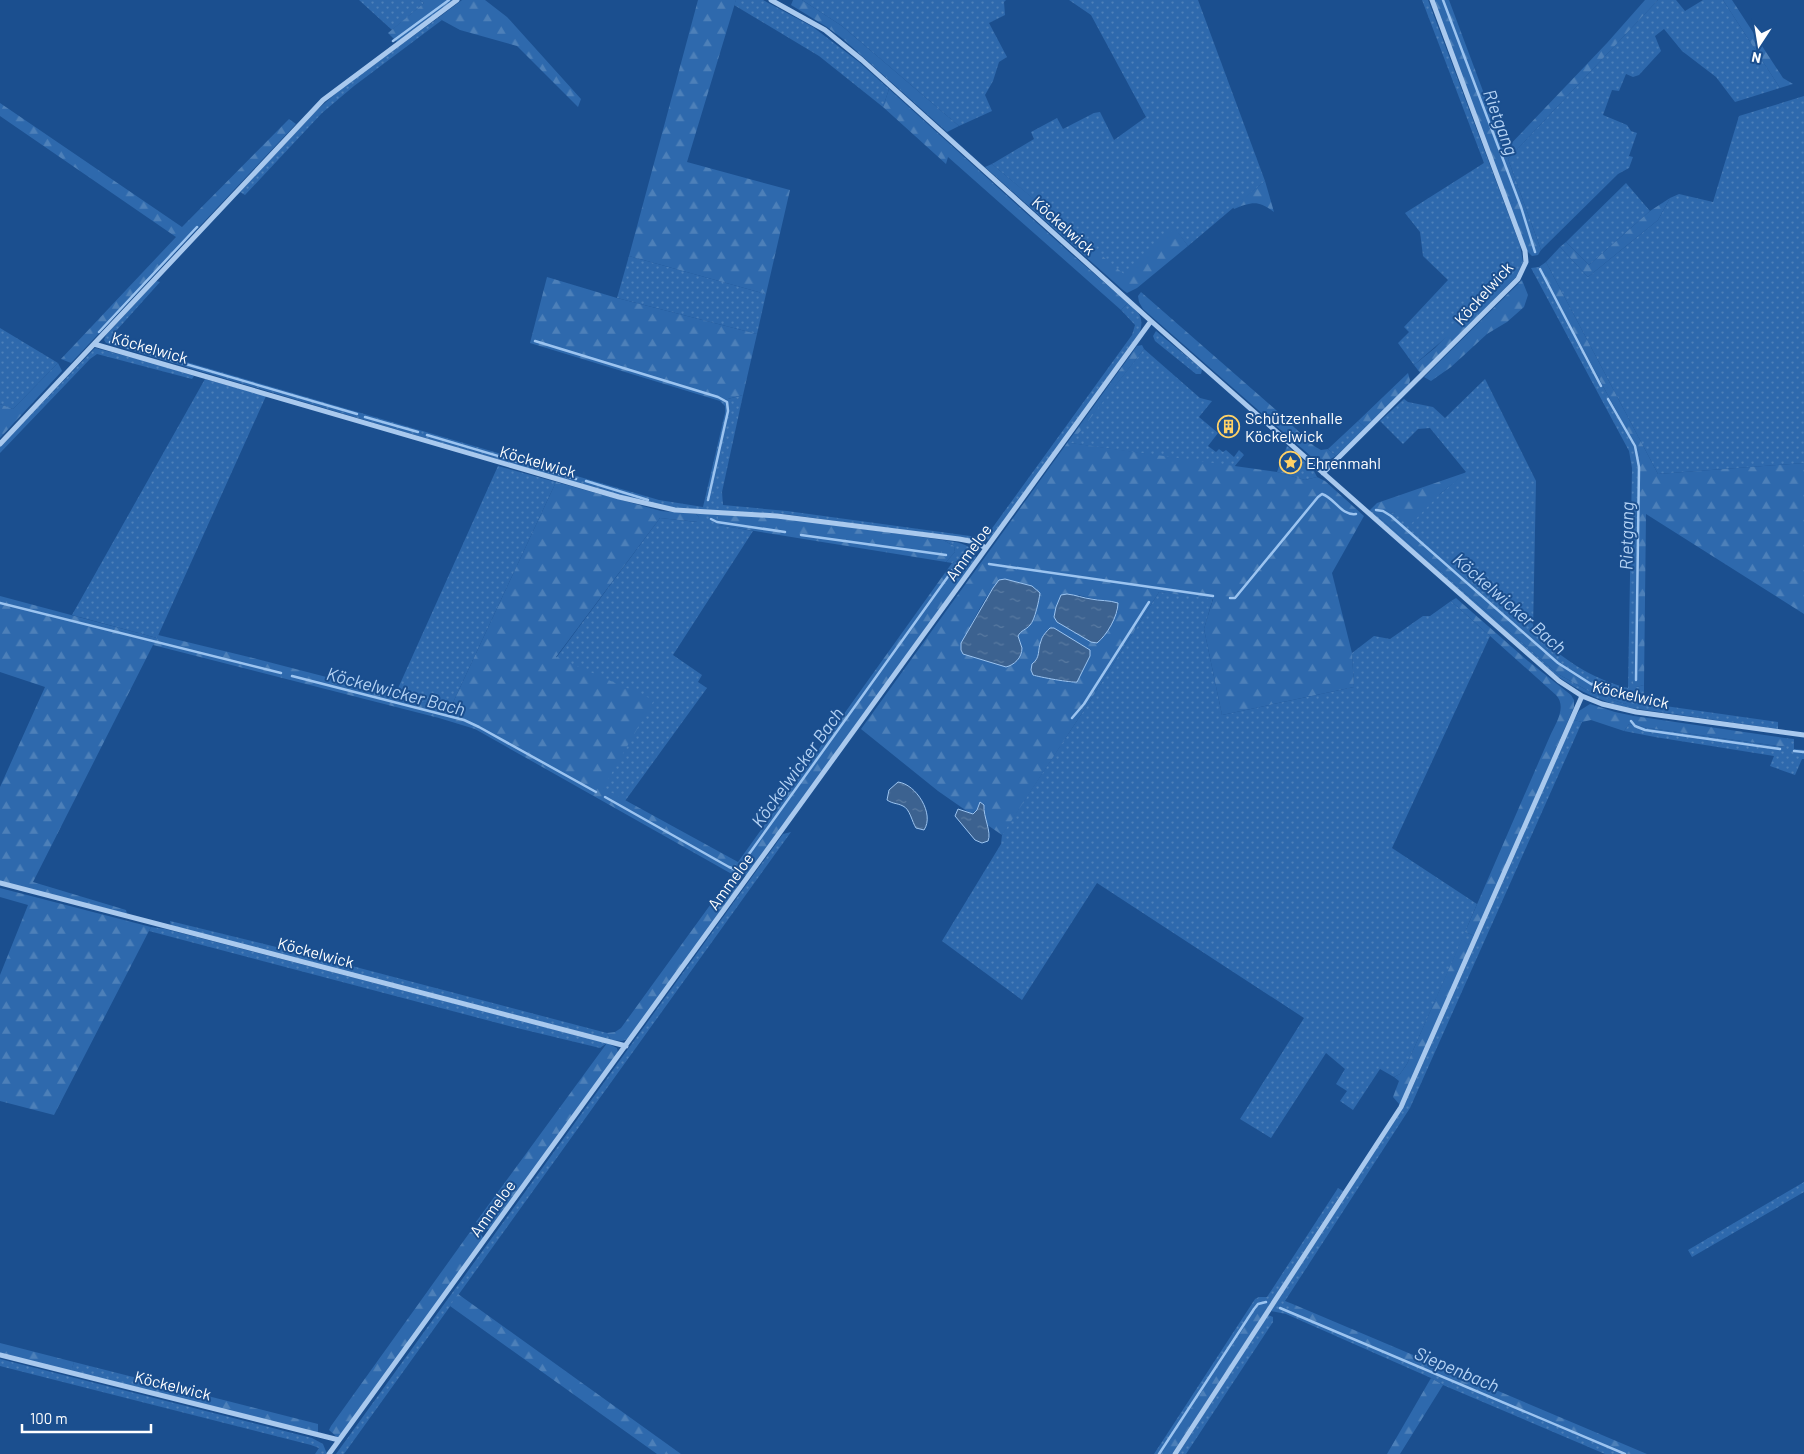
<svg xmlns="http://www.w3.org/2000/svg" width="1804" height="1454" font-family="Barlow,sans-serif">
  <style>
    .grass { fill: url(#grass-dots) }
    .forest { fill: url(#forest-firs); fill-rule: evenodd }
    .water { fill: url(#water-ripples); stroke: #9cc4f0 }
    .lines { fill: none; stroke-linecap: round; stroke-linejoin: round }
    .stream { stroke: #9cc4f0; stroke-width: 2.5 }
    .street { stroke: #a9c9ee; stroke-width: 5 }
    .labels { text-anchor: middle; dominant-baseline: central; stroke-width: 4; stroke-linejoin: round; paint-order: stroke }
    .street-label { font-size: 16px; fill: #fff; stroke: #1b4f8f }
    .poi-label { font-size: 16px; fill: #fff; stroke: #1b4f8f; text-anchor: start }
    .water-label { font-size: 18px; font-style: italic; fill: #b5d3f5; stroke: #1b4f8f }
  </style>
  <defs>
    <pattern id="grass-dots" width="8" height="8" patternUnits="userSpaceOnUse" patternTransform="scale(1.25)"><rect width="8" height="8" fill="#2e69ad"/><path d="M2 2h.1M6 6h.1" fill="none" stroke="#4d80b9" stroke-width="1.8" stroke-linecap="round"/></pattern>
    <pattern id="forest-firs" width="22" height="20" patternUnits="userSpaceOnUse" patternTransform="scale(1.25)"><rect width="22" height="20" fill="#2e69ad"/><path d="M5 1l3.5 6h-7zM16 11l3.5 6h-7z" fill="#4d80b9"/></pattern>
    <pattern id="water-ripples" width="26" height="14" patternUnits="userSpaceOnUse" patternTransform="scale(1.25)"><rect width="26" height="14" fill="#3c6290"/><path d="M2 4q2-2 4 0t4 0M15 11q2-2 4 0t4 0" fill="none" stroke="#597aa1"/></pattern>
  </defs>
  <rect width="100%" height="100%" fill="#1b4f8f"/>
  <!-- grass -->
  <path class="grass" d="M 359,0 L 420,0 L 424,3 L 392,30 Z
    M 736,0 L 763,0 L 813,27 L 859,62 L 889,89 L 883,107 L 819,56 L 734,5 Z
    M 802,0 L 1006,0 L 1004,2 L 1005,15 L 989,23 L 1007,57 L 999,62 L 993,81 L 985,95 L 992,111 L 959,126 L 842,26 Z
    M 1069,0 L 1198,0 L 1265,181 L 1188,246 L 1175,229 L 1125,276 L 992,164 L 1034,139 L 1031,132 L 1057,118 L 1063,129 L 1094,113 L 1100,112 L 1114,140 L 1146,117 L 1091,15 Z
    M 1422,0 L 1428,0 L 1520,245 L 1523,262 L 1516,277 L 1414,365 L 1398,343 L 1409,332 L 1404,327 L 1448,280 L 1423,256 L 1420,232 L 1405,213 L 1484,163 Z
    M 1658,0 L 1676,0 L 1685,11 L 1703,0 L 1723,0 L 1780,88 L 1735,102 L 1716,77 L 1682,51 L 1664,29 L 1655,36 L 1661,51 L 1639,75 L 1633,77 L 1626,74 L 1619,91 L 1612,90 L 1603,115 L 1627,125 L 1631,131 L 1637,133 L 1629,156 L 1633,157 L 1629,168 L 1618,174 L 1541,250 L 1508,159 Z
    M 438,18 L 442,20 L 354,86 L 322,113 L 245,195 L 240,192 L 316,111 L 344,86 Z
    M 1804,96 L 1804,463 L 1658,474 L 1546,262 L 1560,247 L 1588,277 L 1658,220 L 1670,198 L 1679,194 L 1713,202 L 1739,116 Z
    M 1626,183 L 1650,211 L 1589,265 L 1566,242 Z
    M 629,256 L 766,294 L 757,334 L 617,298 Z
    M 1539,267 L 1640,455 L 1636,687 L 1644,685 L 1644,703 L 1778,722 L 1778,729 L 1624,707 C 1599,701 1578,690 1557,676 L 1369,511 L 1372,508 L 1372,511 L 1558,674 L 1592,693 L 1625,704 L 1628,702 L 1629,696 L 1593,684 L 1568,670 L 1529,638 L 1413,535 L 1386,514 L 1395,512 L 1440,494 L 1466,472 L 1430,428 L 1418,429 L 1403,444 L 1380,421 L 1404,399 L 1408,402 L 1433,407 L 1445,418 L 1485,379 L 1536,481 L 1533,632 C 1562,658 1591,679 1628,688 L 1632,468 L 1629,451 L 1531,268 Z
    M 156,281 L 160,282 L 116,331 L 118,342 L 659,500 L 703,507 L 725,413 L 725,406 L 720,401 L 743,395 L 722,492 L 723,505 L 787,511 L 985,538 L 1132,335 L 1135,325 L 1121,310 L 1128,303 C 1139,313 1144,316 1140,332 L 992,537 L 988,540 L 984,541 L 784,514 L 675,508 L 623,497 L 106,343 L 104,340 L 106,335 Z
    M 0,328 L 58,363 L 13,409 L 0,404 Z
    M 1156,331 L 1202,369 L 1201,374 L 1196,374 L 1155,341 L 1153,336 Z
    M 95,348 L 157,364 L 194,376 L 192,379 L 97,354 L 90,359 L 0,453 L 0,447 Z
    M 1144,349 L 1200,398 L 1212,401 L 1199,417 L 1218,433 L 1208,446 L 1216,452 L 1219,449 L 1223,452 L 1226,450 L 1234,457 L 1239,450 L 1244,455 L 1234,467 L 1070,443 Z
    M 205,379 L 266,396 L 157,638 L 72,615 Z
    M 1358,421 L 1366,428 L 1336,456 L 1328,449 Z
    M 1287,446 L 1313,469 L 1317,477 L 1305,480 L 1277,472 Z
    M 498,466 L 556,482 L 450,709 L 395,695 Z
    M 696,514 L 718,514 L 718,525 L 753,531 L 673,655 L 702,675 L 698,682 L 707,688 L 625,801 L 602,788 L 556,658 L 660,518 L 697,522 L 699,517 Z
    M 943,540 C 956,542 967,543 976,553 L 976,557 L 970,567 L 962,559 L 952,563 L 946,562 L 955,552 L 954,546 Z
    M 1159,592 L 1213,598 L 1204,629 L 1222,715 L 1354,687 L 1352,653 L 1374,636 L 1390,639 L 1423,616 L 1430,616 L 1451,601 L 1490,636 L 1392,848 L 1477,904 L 1465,932 L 1475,936 L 1470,946 L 1462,940 L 1407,1064 L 1400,1074 L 1394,1077 L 1380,1069 L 1353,1110 L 1340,1101 L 1347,1091 L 1336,1084 L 1345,1069 L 1326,1053 L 1271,1138 L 1240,1119 L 1304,1018 L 1097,883 L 1022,1000 L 942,941 L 1001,844 L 1002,835 L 1006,828 L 1088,704 Z
    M 1574,720 L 1582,722 L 1410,1108 L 1285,1301 L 1295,1305 L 1291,1311 L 1626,1454 L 1605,1454 L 1443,1385 L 1431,1378 L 1286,1314 L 1271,1311 L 1406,1102 Z
    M 1629,724 L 1649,728 L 1784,747 L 1785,738 L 1794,739 L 1794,749 L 1804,750 L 1804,759 L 1802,759 L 1795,775 L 1770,766 L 1774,756 L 1655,737 L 1624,731 Z
    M 791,832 L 344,1454 L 336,1454 L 783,834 Z
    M 170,921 L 329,960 L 607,1033 L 611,1040 L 171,926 Z
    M 151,927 L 165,929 L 607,1043 L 600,1048 L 513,1027 L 149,931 Z
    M 1804,1182 L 1804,1192 L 1692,1257 L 1688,1250 Z
    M 1338,1188 L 1343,1191 L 1268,1307 L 1161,1454 L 1154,1454 L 1255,1299 L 1259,1297 L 1267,1297 Z
    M 1268,1315 L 1273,1317 L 1273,1322 L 1186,1454 L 1178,1454 Z
    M 0,1359 L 312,1438 L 323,1444 L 327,1454 L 315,1454 L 319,1448 L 311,1445 L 0,1366 Z
    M 74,1362 L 141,1379 L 141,1391 L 71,1372 Z"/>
  <!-- forest -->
  <path class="forest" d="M 420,0 L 453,0 L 397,42 L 388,33 L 424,3 Z
    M 462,0 L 485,0 L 507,17 L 581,99 L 578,107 L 517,46 L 460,30 L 438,18 Z
    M 698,0 L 736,0 L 687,162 L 790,190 L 766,294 L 629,256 Z
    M 793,0 L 802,0 L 842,26 L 959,126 L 947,132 L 843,39 L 827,27 L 791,5 Z
    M 1433,0 L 1449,0 L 1505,150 L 1607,43 L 1645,0 L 1658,0 L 1508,159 L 1541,250 L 1538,255 L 1532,256 L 1527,251 Z
    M 1723,0 L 1732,0 L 1783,78 L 1793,84 L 1780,88 Z
    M 889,89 L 1069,252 L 1128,303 L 1121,310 L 948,157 L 946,164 L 883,107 Z
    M 0,103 L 182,227 L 289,119 L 296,124 L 71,363 L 61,359 L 176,237 L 0,116 Z
    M 992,164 L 1125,275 L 1175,228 L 1188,246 L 1137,288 L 1127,293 L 1123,290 L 985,167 Z
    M 1265,181 L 1274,212 C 1258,200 1252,202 1234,209 L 1233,207 Z
    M 1670,198 L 1658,220 L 1588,277 L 1560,247 L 1566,242 L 1589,265 L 1650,211 Z
    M 1546,262 L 1658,474 L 1804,463 L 1804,614 L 1646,514 L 1644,685 L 1636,687 L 1633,684 L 1640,455 L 1539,267 Z
    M 1506,275 L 1516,277 L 1421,374 L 1414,365 L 1435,348 Z
    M 547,277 L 617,298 L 757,334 L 743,395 L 720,401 L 530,343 Z
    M 1522,280 L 1528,295 L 1524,307 L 1507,322 L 1487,334 L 1451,367 L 1431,381 L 1424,377 Z
    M 1141,292 L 1276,410 L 1314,446 L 1321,450 L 1328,449 L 1336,456 C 1318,468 1313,457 1299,446 L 1143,309 L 1139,302 L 1138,296 Z
    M 1142,345 L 1144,349 L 1071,443 L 1277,472 L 1305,480 L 1317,477 L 1325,481 L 1364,516 L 1332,573 L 1352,653 L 1354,687 L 1222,715 L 1204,629 L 1213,599 L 1159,592 L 1088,704 L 1002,835 L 986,824 L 984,805 L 971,814 L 938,791 L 861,729 L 1137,346 ZM 1005,579 L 1040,593 L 1033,620 L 1021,631 L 1018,636 L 1022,647 L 967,632 C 975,619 991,582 1005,579 ZM 1078,595 C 1091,599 1105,600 1118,603 L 1118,611 L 1102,639 L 1091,642 L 1057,622 ZM 1067,637 L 1082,645 L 1071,683 L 1057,679 L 1038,676 L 1032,664 C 1040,657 1039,650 1041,640 Z
    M 58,363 L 62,371 L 0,438 L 0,404 L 13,409 Z
    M 1408,373 L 1410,380 L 1409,384 L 1366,428 L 1358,421 Z
    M 1467,472 L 1440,494 L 1411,524 L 1395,512 L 1386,514 L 1413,535 L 1529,638 L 1568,670 L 1593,684 L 1630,696 L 1628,702 L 1625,704 L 1592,693 L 1558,674 L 1372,511 L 1372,508 L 1377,503 Z
    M 556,482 L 661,511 L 696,514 L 699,517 L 698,522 L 660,518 L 556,657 L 654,700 L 603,788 L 738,862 L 952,563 L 962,559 L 970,567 L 747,875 L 740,877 L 730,873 L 475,729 L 439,718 L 153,645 L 33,882 L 126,910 L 127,914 L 0,881 L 0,787 L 45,687 L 0,672 L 0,596 L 157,638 L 158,635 L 253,658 L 450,709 Z
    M 718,514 L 776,517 L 943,540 L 954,546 L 955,552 L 946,562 L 718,525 Z
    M 1456,598 L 1528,661 L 1571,695 L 1574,700 L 1574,707 L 1475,936 L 1465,932 L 1550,736 C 1556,723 1567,707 1556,695 L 1451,601 Z
    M 1590,704 L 1615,712 L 1634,716 L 1785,738 L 1785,747 L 1649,728 L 1629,724 L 1624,731 L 1591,720 L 1582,722 L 1574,720 L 1579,711 Z
    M 729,879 L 739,887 L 628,1039 L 622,1041 L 611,1040 L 607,1033 L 615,1032 L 621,1028 Z
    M 0,888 L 151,927 L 54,1115 L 0,1101 L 0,975 L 28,905 L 0,897 Z
    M 1462,939 L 1470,946 L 1400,1105 L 1393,1097 L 1399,1081 L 1394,1077 L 1400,1074 L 1407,1064 Z
    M 607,1043 L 617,1048 L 618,1053 L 491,1230 L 484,1228 L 476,1222 Z
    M 470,1232 L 480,1233 L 484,1239 L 338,1438 L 329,1430 L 331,1426 Z
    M 458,1294 L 681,1454 L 657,1454 L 450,1306 Z
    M 1264,1304 L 1268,1307 L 1172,1454 L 1161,1454 L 1259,1305 Z
    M 1295,1305 L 1647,1454 L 1626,1454 L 1290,1311 Z
    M 0,1343 L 74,1362 L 71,1372 L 0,1355 Z
    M 1431,1378 L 1443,1385 L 1400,1454 L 1387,1454 Z
    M 141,1379 L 318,1424 L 318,1434 L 141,1391 Z"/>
  <!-- water -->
  <path class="water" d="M 1005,579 L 1032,586 L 1040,593 C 1039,600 1035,620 1030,625 C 1026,630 1021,630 1018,636 C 1019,640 1021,644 1022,648 C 1022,658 1014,665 1006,667 L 963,654 L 961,650 L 961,643 L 993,588 L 999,580 Z
    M 1067,594 C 1076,595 1083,598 1091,599 C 1100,601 1109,600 1118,603 C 1118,616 1107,635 1097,643 L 1091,642 L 1057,622 L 1054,617 L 1056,607 L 1061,595 Z
    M 1050,628 L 1054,628 L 1090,650 L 1090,656 L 1077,682 C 1072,683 1039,677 1033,675 L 1031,670 L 1032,664 C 1041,657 1037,651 1041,641 C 1042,636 1047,631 1050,628 Z
    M 898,782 C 916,784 935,814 924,830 L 916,828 C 912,822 910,809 903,806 C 897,803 893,804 887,800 L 889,790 Z
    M 980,802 L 984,805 C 983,817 992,832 988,841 L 982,843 L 975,840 L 955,816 L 958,809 L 973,814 L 977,810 Z"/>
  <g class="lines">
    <!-- stream -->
    <path class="stream" d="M 1443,0 L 1521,207 L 1535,252
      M 393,41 L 449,0
      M 1540,269 L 1601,386
      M 99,332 L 197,227
      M 535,341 L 718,397 L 727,402 L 728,411 L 708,500
      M 110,342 L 357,414
      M 1608,399 L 1635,446 L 1639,467 L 1636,680
      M 365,417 L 418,432
      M 427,435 L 576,479
      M 586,481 L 648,500
      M 1376,510 L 1383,511 L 1391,516 L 1558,663 L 1591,684 L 1634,697 L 1634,702
      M 711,519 L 717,522 L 785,532
      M 801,535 L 946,555
      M 989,564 L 1213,596
      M 1230,598 L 1235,598 L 1318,497 L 1322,494 C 1335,498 1341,516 1356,514
      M 0,603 L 281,673
      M 292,676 L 464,720 L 479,727 L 596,792
      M 1072,718 L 1084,704 L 1149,602
      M 1631,721 L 1635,726 L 1645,730 L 1780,749
      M 1794,751 L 1804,752
      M 605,797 L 729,867 L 734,869 L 739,868 L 957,564 L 961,561 L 967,560
      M 1280,1308 L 1625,1454
      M 1159,1454 L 1254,1309 L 1258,1304 L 1266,1302"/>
    <!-- street -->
    <path class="street" d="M 771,0 L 825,30 L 862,60 L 1151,321 L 1559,681 L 1582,696 L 1602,704 L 1636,712 L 1804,735
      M 94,344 L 619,497 L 675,510 L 777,516 L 959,539 L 975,542 L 986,548
      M 0,444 L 323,100 L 457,0
      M 1323,473 L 1518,279 L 1526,262 L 1525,251 L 1432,0
      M 0,883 L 626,1046
      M 0,1355 L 339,1440
      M 329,1454 L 1151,321
      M 1175,1454 L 1401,1107 L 1582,696"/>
  </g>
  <!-- icons -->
  <defs>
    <symbol id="building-ring" viewBox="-11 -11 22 22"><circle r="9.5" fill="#1b4f8f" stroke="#ffd166" stroke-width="1.5"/><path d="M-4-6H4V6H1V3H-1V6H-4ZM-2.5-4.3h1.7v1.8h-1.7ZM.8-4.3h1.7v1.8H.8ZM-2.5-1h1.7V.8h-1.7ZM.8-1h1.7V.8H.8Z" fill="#ffd166"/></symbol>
    <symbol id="sight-ring" viewBox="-11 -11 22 22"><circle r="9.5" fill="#1b4f8f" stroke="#ffd166" stroke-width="1.5"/><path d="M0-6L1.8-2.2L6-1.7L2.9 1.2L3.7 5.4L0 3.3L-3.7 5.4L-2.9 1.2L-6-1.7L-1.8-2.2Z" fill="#ffd166"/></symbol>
  </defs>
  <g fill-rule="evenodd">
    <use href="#building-ring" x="1216" y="414" width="25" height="25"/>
    <use href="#sight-ring" x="1278" y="450" width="25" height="25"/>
  </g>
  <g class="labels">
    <!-- street labels -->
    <g class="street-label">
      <text transform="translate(1064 225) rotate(42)">Köckelwick</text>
      <text transform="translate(1483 293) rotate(-48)">Köckelwick</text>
      <text transform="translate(150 347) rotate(16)">Köckelwick</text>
      <text transform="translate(538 461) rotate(16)">Köckelwick</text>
      <text transform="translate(968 552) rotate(-54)">Ammeloe</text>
      <text transform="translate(1631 694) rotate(13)">Köckelwick</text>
      <text transform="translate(730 881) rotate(-54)">Ammeloe</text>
      <text transform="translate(316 952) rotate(15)">Köckelwick</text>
      <text transform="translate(492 1208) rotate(-54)">Ammeloe</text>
      <text transform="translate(173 1385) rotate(14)">Köckelwick</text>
    </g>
    <!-- poi labels -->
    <g class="poi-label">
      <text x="1245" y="417">Schützenhalle<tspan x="1245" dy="18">Köckelwick</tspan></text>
      <text x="1306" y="462">Ehrenmahl</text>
    </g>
    <!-- water labels -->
    <g class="water-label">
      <text transform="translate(1501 122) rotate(70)">Rietgang</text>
      <text transform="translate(1626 536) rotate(-89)">Rietgang</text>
      <text transform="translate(1510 603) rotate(41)">Köckelwicker Bach</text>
      <text transform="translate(396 691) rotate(15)">Köckelwicker Bach</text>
      <text transform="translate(797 767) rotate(-54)">Köckelwicker Bach</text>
      <text transform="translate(1457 1369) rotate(23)">Siepenbach</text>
    </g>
  </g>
  <!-- north arrow -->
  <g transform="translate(1759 45) rotate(192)" stroke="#1b4f8f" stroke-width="4" paint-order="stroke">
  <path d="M0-4L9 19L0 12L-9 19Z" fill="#ffffff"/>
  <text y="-8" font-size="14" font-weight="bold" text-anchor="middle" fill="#ffffff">N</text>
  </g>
  <!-- scale -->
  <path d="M22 1424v8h129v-8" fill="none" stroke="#ffffff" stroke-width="2.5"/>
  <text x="30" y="1424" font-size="15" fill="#ffffff" stroke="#1b4f8f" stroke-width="4" paint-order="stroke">100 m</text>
</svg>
